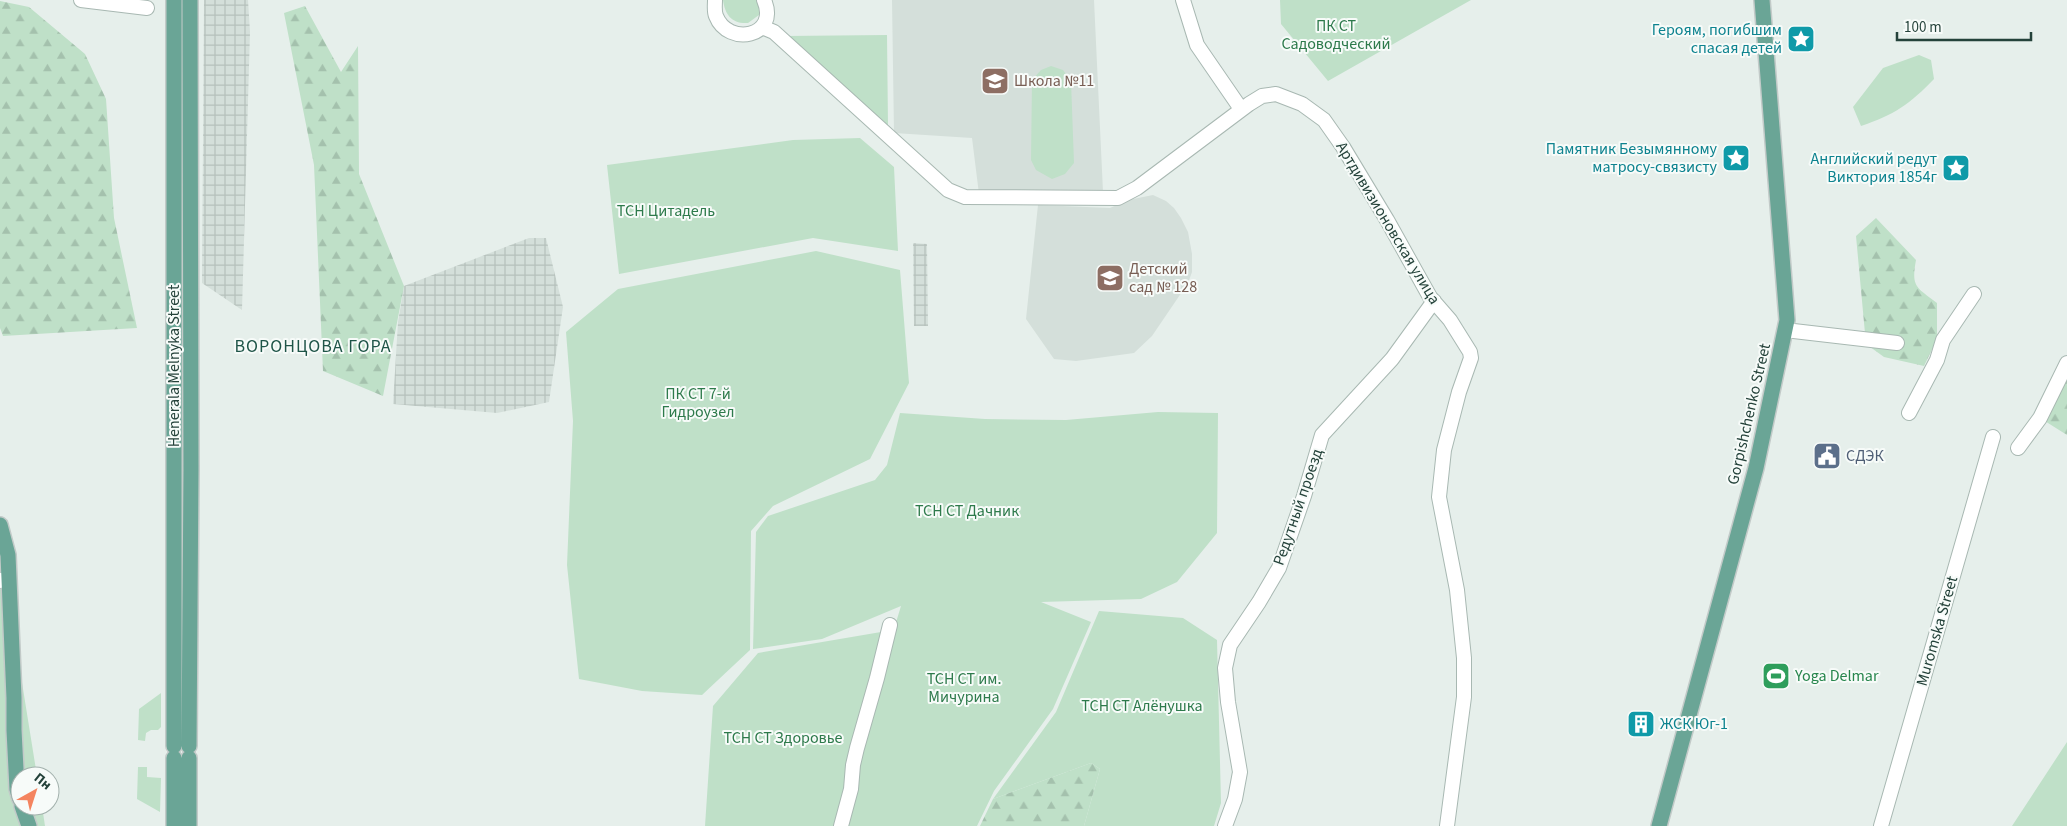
<svg xmlns="http://www.w3.org/2000/svg" width="2067" height="826" font-family="'Source Sans 3',sans-serif">
  <style>
    .built { fill: #d4dfda }
    .industrial { fill: url(#industrial-grid) }
    .green { fill: #bfe0c8 }
    .forest { fill: url(#forest-firs) }
    .lines { fill: none; stroke-linecap: round; stroke-linejoin: round }
    .minor-casing { stroke: #a8b8b2; stroke-width: 16 }
    .major-casing { stroke: #c2cac8; stroke-width: 18 }
    .minor { stroke: #fff; stroke-width: 14 }
    .major { stroke: #6aa596; stroke-width: 15 }
    .labels { text-anchor: middle; dominant-baseline: central; stroke-width: 4; stroke-linejoin: round; paint-order: stroke }
    .park-label { font-size: 16px; fill: #2d7a4b; stroke: #f7fbf9 }
    .culture-label { font-size: 16px; fill: #0d838f; stroke: #f7fbf9; text-anchor: end }
    .education-label { font-size: 16px; fill: #785e54; stroke: #f7fbf9; text-anchor: start }
    .street-label { font-size: 16px; fill: #24423a; stroke: #f7fbf9 }
    .service-label { font-size: 16px; fill: #4e5e75; stroke: #f7fbf9; text-anchor: start }
    .leisure-label { font-size: 16px; fill: #27864d; stroke: #f7fbf9; text-anchor: start }
    .neighbourhood-label { font-size: 18px; letter-spacing: 1px; fill: #1f5548; stroke: #f7fbf9 }
  </style>
  <defs>
    <pattern id="industrial-grid" width="8" height="8" patternUnits="userSpaceOnUse" patternTransform="scale(1.25)"><rect width="8" height="8" fill="#d4dfda"/><path d="M0 4h8M4 0v8" fill="none" stroke="#b6c1bc"/></pattern>
    <pattern id="forest-firs" width="22" height="20" patternUnits="userSpaceOnUse" patternTransform="scale(1.25)"><rect width="22" height="20" fill="#bfe0c8"/><path d="M5 1l3.5 6h-7zM16 11l3.5 6h-7z" fill="#a4c1ad"/></pattern>
  </defs>
  <rect width="100%" height="100%" fill="#e6efeb"/>
  <!-- built -->
  <path class="built" d="M 892,0 L 1094,0 L 1103,192 L 979,194 L 972,138 L 894,133 Z
    M 1153,195 L 1166,201 L 1174,208 L 1181,218 L 1188,232 L 1192,254 L 1192,272 L 1188,283 L 1152,336 L 1134,353 L 1076,361 L 1054,359 L 1026,319 L 1038,205 L 1110,208 L 1128,200 Z"/>
  <!-- industrial -->
  <path class="industrial" d="M 204,0 L 248,0 L 250,32 L 242,310 L 202,283 Z
    M 529,238 L 546,238 L 563,307 L 549,402 L 497,413 L 393,404 L 398,322 L 404,286 Z
    M 913,243 L 927,244 L 928,326 L 914,326 Z"/>
  <!-- green -->
  <path class="green" d="M 723,0 L 759,0 L 759,15 L 748,23 C 732,24 725,15 723,0 Z
    M 1280,0 L 1471,0 L 1328,81 L 1281,24 Z
    M 887,35 L 888,126 L 785,36 Z
    M 1919,55 L 1931,60 L 1934,79 C 1910,104 1894,115 1861,126 L 1853,107 L 1883,68 Z
    M 1051,66 L 1063,70 L 1071,81 L 1074,163 L 1065,174 L 1052,179 L 1036,170 L 1031,160 L 1032,80 L 1041,70 Z
    M 860,138 L 894,167 L 898,251 L 813,238 L 619,274 L 607,165 L 793,140 Z
    M 816,251 L 900,270 L 909,383 L 870,459 L 773,506 L 751,531 L 750,650 L 702,695 L 642,691 L 579,679 L 567,565 L 573,421 L 566,332 L 618,289 Z
    M 1158,412 L 1218,413 L 1217,533 L 1177,582 L 1141,599 L 1041,602 L 1091,622 L 1053,709 L 994,791 L 977,826 L 845,826 L 872,701 L 901,606 L 822,639 L 753,649 L 756,532 L 768,516 L 875,480 L 887,465 L 900,413 L 985,419 L 1066,420 Z
    M 0,589 L 7,589 L 37,776 L 20,776 L 20,806 L 42,806 L 45,826 L 0,826 Z
    M 1099,611 L 1183,618 L 1217,640 L 1221,803 L 1214,826 L 1084,826 L 1100,769 L 1091,763 L 993,799 L 1056,712 Z
    M 881,632 L 837,826 L 705,826 L 713,706 L 758,653 Z
    M 161,693 L 161,727 L 158,730 L 151,730 L 146,733 L 145,741 L 138,740 L 139,709 Z
    M 2067,742 L 2067,826 L 2012,826 Z
    M 138,767 L 147,767 L 147,777 L 161,778 L 160,812 L 137,799 Z"/>
  <!-- forest -->
  <path class="forest" d="M 0,1 L 29,7 L 85,54 L 106,99 L 114,218 L 137,328 L 3,336 L 0,328 Z
    M 305,6 L 341,72 L 358,46 L 359,174 L 404,286 L 383,396 L 323,371 L 314,165 L 284,13 Z
    M 1876,218 L 1916,260 C 1911,287 1916,287 1937,303 L 1937,339 L 1924,366 L 1884,357 L 1866,344 L 1856,236 Z
    M 2067,361 L 2067,435 L 2040,418 Z
    M 1091,763 L 1100,769 L 1084,826 L 980,826 L 993,799 Z"/>
  <g class="lines">
    <defs>
      <path id="minor" d="M 81,0 L 147,8
        M 715,0 C 715,5 714,11 716,16 C 728,47 780,37 764,0
        M 1183,0 L 1197,45 L 1241,109
        M 762,27 L 774,32 L 948,190 L 965,197 L 1118,198 L 1137,188 L 1249,104 L 1262,96 L 1276,94 L 1302,104 L 1324,120 L 1343,147 L 1387,220 L 1430,297 L 1450,320 L 1470,352 L 1471,358 L 1459,392 L 1444,450 L 1439,497 L 1457,590 L 1464,658 L 1464,697 L 1447,826
        M 1785,330 L 1897,343
        M 1909,413 L 1937,360 L 1943,340 L 1974,294
        M 2018,448 L 2040,418 L 2067,363
        M 0,581 L 1,580
        M 841,826 L 851,789 L 853,765 L 857,748 L 877,678 L 890,625
        M 1225,826 L 1235,799 L 1240,772 L 1228,702 L 1225,668 L 1230,645 L 1259,602 L 1279,568 L 1304,496 L 1322,435 L 1392,359 L 1434,301
        M 1881,826 L 1993,437"/>
      <path id="major" d="M 0,525 L 8,555 L 14,698 L 14,730 L 17,789 L 20,799
        M 174,746 L 174,0
        M 189,746 L 191,470 L 190,0
        M 174,758 L 174,826
        M 189,758 L 189,826
        M 22,806 L 29,826
        M 1659,826 L 1756,468 L 1787,320 L 1762,0"/>
    </defs>
    <!-- minor casing -->
    <use href="#minor" class="minor-casing"/>
    <!-- major casing -->
    <use href="#major" class="major-casing"/>
    <!-- minor -->
    <use href="#minor" class="minor"/>
    <!-- major -->
    <use href="#major" class="major"/>
  </g>
  <!-- icons -->
  <defs>
    <symbol id="sight-square" viewBox="-11 -11 22 22"><rect x="-9" y="-9" width="18" height="18" rx="4" fill="#0f9aa8" stroke="#f7fbf9"/><path d="M0-6L1.8-2.2L6-1.7L2.9 1.2L3.7 5.4L0 3.3L-3.7 5.4L-2.9 1.2L-6-1.7L-1.8-2.2Z" fill="#fff"/></symbol>
    <symbol id="school-square" viewBox="-11 -11 22 22"><rect x="-9" y="-9" width="18" height="18" rx="4" fill="#8d6e63" stroke="#f7fbf9"/><path d="M0-5L7-2L0 1L-7-2ZM-4 1L0 2.5L4 1V4Q0 6-4 4Z" fill="#fff"/></symbol>
    <symbol id="civic-square" viewBox="-11 -11 22 22"><rect x="-9" y="-9" width="18" height="18" rx="4" fill="#5c6f8a" stroke="#f7fbf9"/><path d="M-.6-6.5H3V-4.5H.6V-3L4-1V1h2V6H-6V1h2V-1L-.6-3ZM-1.2 2.5V6h2.4V2.5Z" fill="#fff"/></symbol>
    <symbol id="stadium-square" viewBox="-11 -11 22 22"><rect x="-9" y="-9" width="18" height="18" rx="4" fill="#2e9e5b" stroke="#f7fbf9"/><path d="M0-5a6.5 5 0 1 0 0 10a6.5 5 0 1 0 0-10ZM-3.5-1.8h7v3.6h-7Z" fill="#fff"/></symbol>
    <symbol id="building-square" viewBox="-11 -11 22 22"><rect x="-9" y="-9" width="18" height="18" rx="4" fill="#0f9aa8" stroke="#f7fbf9"/><path d="M-4-6H4V6H1V3H-1V6H-4ZM-2.5-4.3h1.7v1.8h-1.7ZM.8-4.3h1.7v1.8H.8ZM-2.5-1h1.7V.8h-1.7ZM.8-1h1.7V.8H.8Z" fill="#fff"/></symbol>
  </defs>
  <g fill-rule="evenodd">
    <use href="#sight-square" x="1785" y="23" width="32" height="32"/>
    <use href="#school-square" x="979" y="65" width="32" height="32"/>
    <use href="#sight-square" x="1720" y="142" width="32" height="32"/>
    <use href="#sight-square" x="1940" y="152" width="32" height="32"/>
    <use href="#school-square" x="1094" y="262" width="32" height="32"/>
    <use href="#civic-square" x="1811" y="440" width="32" height="32"/>
    <use href="#stadium-square" x="1760" y="660" width="32" height="32"/>
    <use href="#building-square" x="1625" y="708" width="32" height="32"/>
  </g>
  <g class="labels">
    <!-- park labels -->
    <g class="park-label">
      <text x="1336" y="26">ПК СТ<tspan x="1336" dy="18">Садоводческий</tspan></text>
      <text x="666" y="211">ТСН Цитадель</text>
      <text x="698" y="394">ПК СТ 7-й<tspan x="698" dy="18">Гидроузел</tspan></text>
      <text x="967" y="511">ТСН СТ Дачник</text>
      <text x="964" y="679">ТСН СТ им.<tspan x="964" dy="18">Мичурина</tspan></text>
      <text x="1142" y="706">ТСН СТ Алёнушка</text>
      <text x="783" y="738">ТСН СТ Здоровье</text>
    </g>
    <!-- culture labels -->
    <g class="culture-label">
      <text x="1782" y="30">Героям, погибшим<tspan x="1782" dy="18">спасая детей</tspan></text>
      <text x="1717" y="149">Памятник Безымянному<tspan x="1717" dy="18">матросу-связисту</tspan></text>
      <text x="1937" y="159">Английский редут<tspan x="1937" dy="18">Виктория 1854г</tspan></text>
      <text x="1660" y="724" text-anchor="start">ЖСК Юг-1</text>
    </g>
    <!-- education labels -->
    <g class="education-label">
      <text x="1014" y="81">Школа №11</text>
      <text x="1129" y="269">Детский<tspan x="1129" dy="18">сад № 128</tspan></text>
    </g>
    <!-- street labels -->
    <g class="street-label">
      <text transform="translate(1388 223) rotate(59)">Артдивизионовская улица</text>
      <text transform="translate(174 366) rotate(-90)">Henerala Melnyka Street</text>
      <text transform="translate(1749 414) rotate(-77)">Gorpishchenko Street</text>
      <text transform="translate(1298 507) rotate(-71)">Редутный проезд</text>
      <text transform="translate(1937 631) rotate(-74)">Muromska Street</text>
    </g>
    <!-- service labels -->
    <g class="service-label">
      <text x="1846" y="456">СДЭК</text>
    </g>
    <!-- leisure labels -->
    <g class="leisure-label">
      <text x="1795" y="676">Yoga Delmar</text>
    </g>
    <!-- neighbourhood labels -->
    <g class="neighbourhood-label">
      <text x="313" y="346">ВОРОНЦОВА ГОРА</text>
    </g>
  </g>
  <!-- north arrow -->
  <g transform="translate(35 791) rotate(39)"><circle r="24" fill="#f7fbf9" stroke="#a3b1ad"/>
  <path d="M0-4L9 19L0 12L-9 19Z" fill="#f4845f"/>
  <text y="-8" font-size="14" font-weight="bold" text-anchor="middle" fill="#24423a">Пн</text>
  </g>
  <!-- scale -->
  <path d="M1897 32v8h134v-8" fill="none" stroke="#24423a" stroke-width="2.5"/>
  <text x="1904" y="32" font-size="15" fill="#24423a" stroke="#f7fbf9" stroke-width="4" paint-order="stroke">100 m</text>
</svg>
